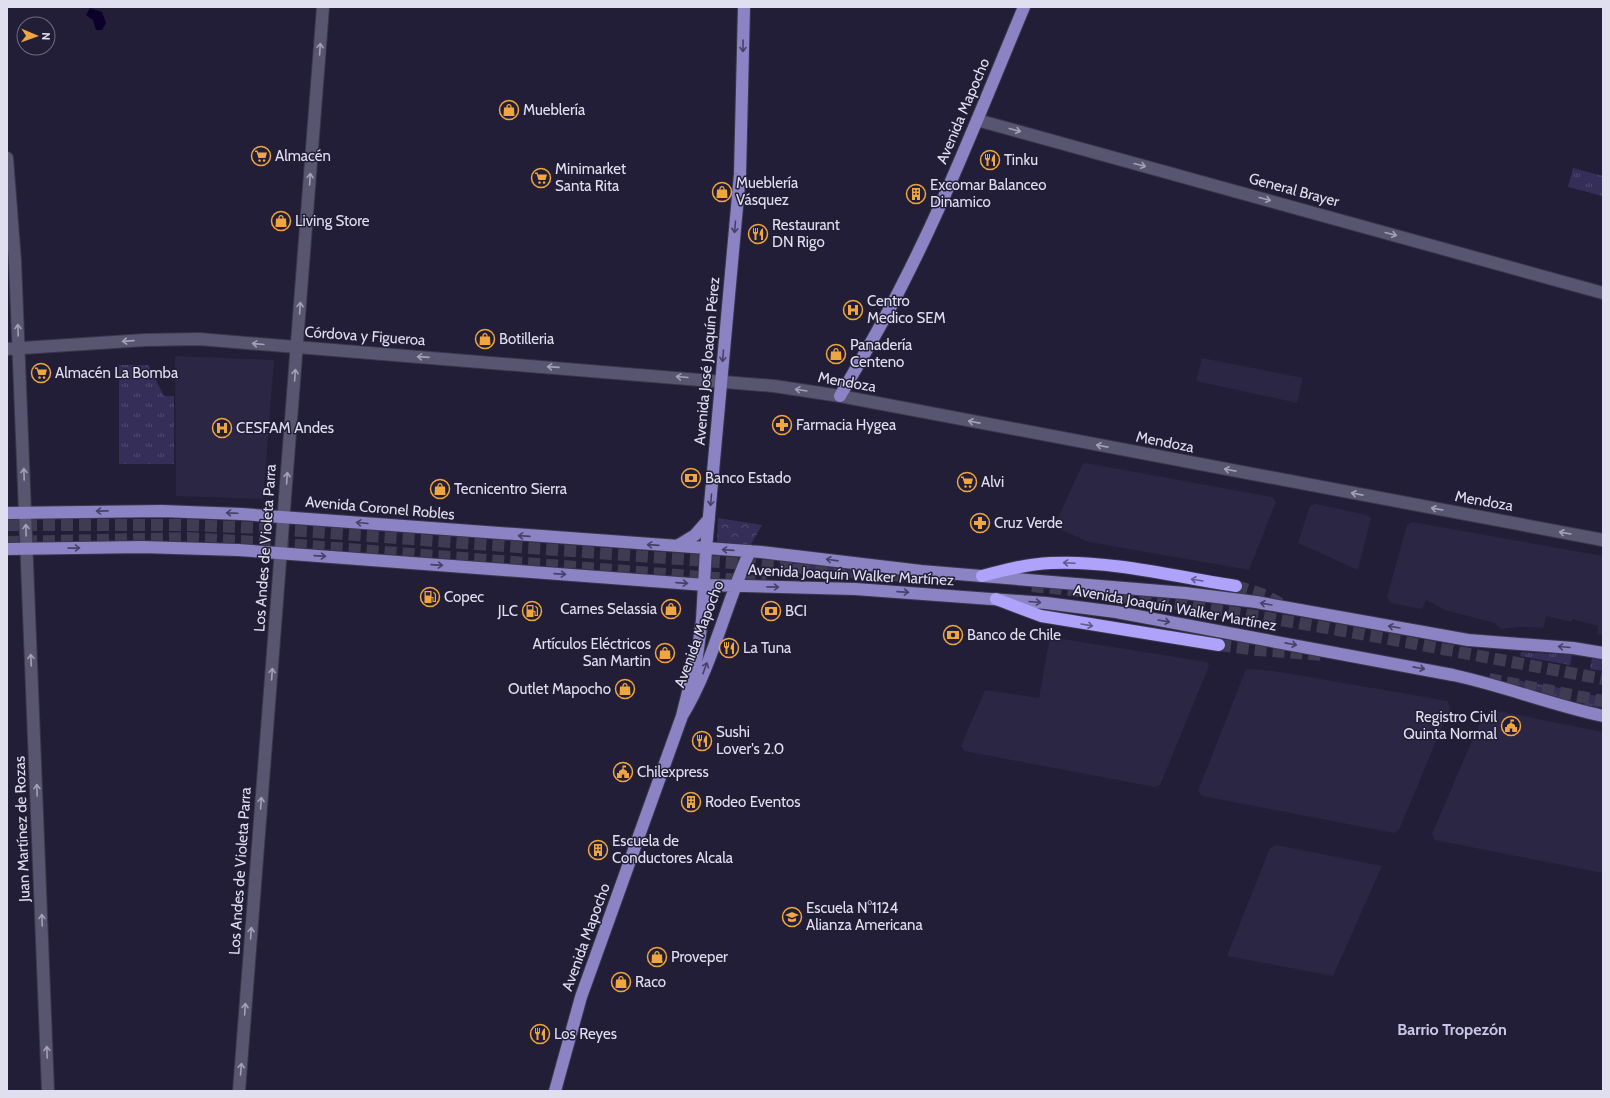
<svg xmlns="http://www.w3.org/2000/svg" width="1610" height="1098" font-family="Cabin,sans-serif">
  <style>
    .built { fill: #2b2644 }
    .grass { fill: url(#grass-tufts) }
    .park { fill: url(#park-crowns) }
    .water { fill: #0d002b }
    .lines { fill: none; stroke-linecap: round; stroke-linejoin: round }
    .highway-tunnel { stroke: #3e3b53; stroke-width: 12; stroke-dasharray: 12 6; stroke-linecap: butt }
    .minor-casing { stroke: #3b374b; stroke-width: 14 }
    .major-casing { stroke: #3b374b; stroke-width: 14 }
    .highway-casing { stroke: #3b374b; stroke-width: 14 }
    .minor { stroke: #585571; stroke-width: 12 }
    .major { stroke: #8c83c4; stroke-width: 12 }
    .highway { stroke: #afa2fb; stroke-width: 12 }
    .oneway { stroke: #474168 }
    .oneway2 { stroke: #a3a1b7 }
    .oneway3 { stroke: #61598f }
    .labels { text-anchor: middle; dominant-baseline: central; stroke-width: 3; stroke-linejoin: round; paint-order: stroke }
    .poi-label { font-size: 15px; fill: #e0dff0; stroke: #221e37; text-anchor: start }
    .street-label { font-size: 15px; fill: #e0dff0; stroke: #221e37 }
    .neighbourhood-label { font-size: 16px; font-weight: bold; fill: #c8c5e6; stroke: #221e37 }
  </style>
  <defs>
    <pattern id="grass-tufts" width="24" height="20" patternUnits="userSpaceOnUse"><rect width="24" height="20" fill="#352e58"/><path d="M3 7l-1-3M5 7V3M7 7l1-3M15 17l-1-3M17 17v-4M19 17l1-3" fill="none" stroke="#524c70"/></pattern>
    <pattern id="park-crowns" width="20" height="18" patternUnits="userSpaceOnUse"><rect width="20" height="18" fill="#352e58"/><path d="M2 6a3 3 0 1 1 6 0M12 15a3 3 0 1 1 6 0" fill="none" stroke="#524c70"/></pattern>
  </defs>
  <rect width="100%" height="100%" fill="#221e37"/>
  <!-- built -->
  <path class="built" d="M 175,356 L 274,360 L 263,499 L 176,496 Z
    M 1202,358 L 1303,378 L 1297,403 L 1196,381 Z
    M 1086,463 L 1272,497 L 1276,502 L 1249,570 L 1089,542 L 1054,527 L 1082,465 Z
    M 1316,504 L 1367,515 L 1371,518 L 1358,570 L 1298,543 L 1310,506 Z
    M 1412,522 L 1603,556 L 1603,635 L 1597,634 L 1598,626 L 1572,619 L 1572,622 L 1546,616 L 1543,628 L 1518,627 L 1501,629 L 1495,623 L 1445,610 L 1426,600 L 1422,609 L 1391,603 L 1387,597 L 1407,525 Z
    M 1050,637 L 1207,662 L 1209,666 L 1160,785 L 1155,787 L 964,751 L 961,746 L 985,690 L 1039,698 Z
    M 1246,669 L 1274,671 L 1448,701 L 1450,708 L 1399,830 L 1394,833 L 1202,796 L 1198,791 Z
    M 1493,710 L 1603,732 L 1603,873 L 1435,840 L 1432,834 L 1483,715 Z
    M 1276,845 L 1382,866 L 1333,976 L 1227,956 L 1270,848 Z"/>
  <!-- grass -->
  <path class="grass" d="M 1573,168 L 1603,176 L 1603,196 L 1568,187 Z
    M 119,365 L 148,365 L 164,396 L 174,396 L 174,464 L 119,464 Z
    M 782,562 L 830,567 L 905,579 L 905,582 L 781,572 Z
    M 1521,652 L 1572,655 L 1570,665 L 1520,656 Z
    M 1592,658 L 1603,660 L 1603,671 L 1590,669 Z
    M 1516,680 L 1565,689 L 1564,699 L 1515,684 Z
    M 1586,694 L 1603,697 L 1603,708 L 1584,705 Z"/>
  <!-- park -->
  <path class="park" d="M 718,518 L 762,525 L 750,546 L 717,542 Z"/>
  <!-- water -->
  <path class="water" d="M 90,8 L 102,12 L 106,23 L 102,30 L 96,30 L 93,20 L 86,15 Z"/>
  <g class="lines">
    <!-- highway-tunnel -->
    <path class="highway-tunnel" d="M 7,525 L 189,525 L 262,528 L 934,578
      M 7,542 L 188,538 L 259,542 L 766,582
      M 1032,586 C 1224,605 1413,644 1603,679
      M 1236,586 L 1265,595 L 1286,607
      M 1219,645 L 1258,650 L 1323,655
      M 1489,679 L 1603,701"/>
    <defs>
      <path id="minor" d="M 977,120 L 1603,293
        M 7,158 L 15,261 L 48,1091
        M 7,349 L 145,340 L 199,339 L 774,386 L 840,396 L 1603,540
        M 239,1091 L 323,7"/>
      <path id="major" d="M 840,396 C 861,360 883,323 902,285 C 948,195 985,100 1024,7
        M 7,513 L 162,511 L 241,514 L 761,552 L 921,571 L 1185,593 L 1256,602 L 1468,640 L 1573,648 L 1603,653
        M 677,546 L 695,535 L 709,519
        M 7,549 L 142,547 L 238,550 L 705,585 L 855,589 L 1046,603 L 1116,612 L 1453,675 C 1504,686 1552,705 1603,716
        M 682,716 L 697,656 L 702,620 L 706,549 L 740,174 L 744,7
        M 555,1091 L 581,997 L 682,716 C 713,665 725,605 750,551"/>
      <path id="highway" d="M 982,576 C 1004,570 1027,564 1051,563 C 1111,560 1177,577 1236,586
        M 996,599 L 1041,616 L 1219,645"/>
    </defs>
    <!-- minor casing -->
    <use href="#minor" class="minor-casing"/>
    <!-- major casing -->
    <use href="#major" class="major-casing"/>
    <!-- highway casing -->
    <use href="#highway" class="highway-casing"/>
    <!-- minor -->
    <use href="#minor" class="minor"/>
    <!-- major -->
    <use href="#major" class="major"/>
    <!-- highway -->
    <use href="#highway" class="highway"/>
  </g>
  <!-- one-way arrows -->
  <defs><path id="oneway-shaft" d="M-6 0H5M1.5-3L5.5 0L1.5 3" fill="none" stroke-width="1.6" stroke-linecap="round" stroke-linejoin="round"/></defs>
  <g class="oneway">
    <use href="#oneway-shaft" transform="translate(743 46) rotate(91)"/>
    <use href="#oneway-shaft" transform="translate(735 227) rotate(95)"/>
    <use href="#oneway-shaft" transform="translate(723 356) rotate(95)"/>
    <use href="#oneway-shaft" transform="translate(711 500) rotate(95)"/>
    <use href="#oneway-shaft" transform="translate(102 511) rotate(179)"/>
    <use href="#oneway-shaft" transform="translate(232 513) rotate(-178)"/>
    <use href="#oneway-shaft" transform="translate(362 523) rotate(-175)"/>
    <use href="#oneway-shaft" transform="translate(524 536) rotate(-176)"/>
    <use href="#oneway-shaft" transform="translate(653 545) rotate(-176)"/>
    <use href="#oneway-shaft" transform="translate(74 548) rotate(-1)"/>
    <use href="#oneway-shaft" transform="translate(728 550) rotate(-176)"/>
    <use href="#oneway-shaft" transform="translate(320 556) rotate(4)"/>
    <use href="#oneway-shaft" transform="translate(832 560) rotate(-172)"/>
    <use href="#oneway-shaft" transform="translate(437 565) rotate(4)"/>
    <use href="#oneway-shaft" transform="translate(560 574) rotate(4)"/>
    <use href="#oneway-shaft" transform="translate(682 583) rotate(4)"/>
    <use href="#oneway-shaft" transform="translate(773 587) rotate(1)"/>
    <use href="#oneway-shaft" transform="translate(903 592) rotate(4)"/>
    <use href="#oneway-shaft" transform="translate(1035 602) rotate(5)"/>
    <use href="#oneway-shaft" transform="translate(1266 604) rotate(-170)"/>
    <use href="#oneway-shaft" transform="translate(1164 621) rotate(10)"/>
    <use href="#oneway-shaft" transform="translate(1394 627) rotate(-170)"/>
    <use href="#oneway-shaft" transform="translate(1291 644) rotate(11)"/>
    <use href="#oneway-shaft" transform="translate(1564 647) rotate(-175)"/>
    <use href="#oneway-shaft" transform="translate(705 668) rotate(-70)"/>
    <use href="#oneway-shaft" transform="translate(1419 668) rotate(11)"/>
  </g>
  <g class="oneway2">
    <use href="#oneway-shaft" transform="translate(320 49) rotate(-86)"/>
    <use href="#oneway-shaft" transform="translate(1015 130) rotate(15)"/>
    <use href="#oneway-shaft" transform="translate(1140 165) rotate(15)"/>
    <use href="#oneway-shaft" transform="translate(310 179) rotate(-86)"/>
    <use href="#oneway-shaft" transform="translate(1265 199) rotate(15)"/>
    <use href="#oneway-shaft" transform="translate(1391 234) rotate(15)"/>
    <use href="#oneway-shaft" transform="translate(300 308) rotate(-86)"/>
    <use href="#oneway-shaft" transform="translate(18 330) rotate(-92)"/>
    <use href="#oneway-shaft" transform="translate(128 341) rotate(176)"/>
    <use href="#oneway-shaft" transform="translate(258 344) rotate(-175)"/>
    <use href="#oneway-shaft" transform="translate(423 357) rotate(-176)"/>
    <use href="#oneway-shaft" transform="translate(553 367) rotate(-176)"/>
    <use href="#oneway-shaft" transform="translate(295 375) rotate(-86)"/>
    <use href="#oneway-shaft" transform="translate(682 377) rotate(-175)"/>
    <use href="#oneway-shaft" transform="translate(801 390) rotate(-171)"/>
    <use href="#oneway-shaft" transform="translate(974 422) rotate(-169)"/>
    <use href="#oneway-shaft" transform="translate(1102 446) rotate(-169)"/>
    <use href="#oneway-shaft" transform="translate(1230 470) rotate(-169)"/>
    <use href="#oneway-shaft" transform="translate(24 474) rotate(-92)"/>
    <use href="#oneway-shaft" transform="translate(287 478) rotate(-86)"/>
    <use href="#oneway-shaft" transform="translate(1357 494) rotate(-169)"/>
    <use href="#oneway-shaft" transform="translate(1437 509) rotate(-170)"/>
    <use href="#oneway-shaft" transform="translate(26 530) rotate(-91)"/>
    <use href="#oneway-shaft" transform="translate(1565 533) rotate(-170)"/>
    <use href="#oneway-shaft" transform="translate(31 660) rotate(-93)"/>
    <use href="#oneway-shaft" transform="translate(272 674) rotate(-86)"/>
    <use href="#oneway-shaft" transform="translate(37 790) rotate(-92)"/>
    <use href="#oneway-shaft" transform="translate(261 803) rotate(-86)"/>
    <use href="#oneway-shaft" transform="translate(42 920) rotate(-92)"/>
    <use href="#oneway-shaft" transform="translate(251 933) rotate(-86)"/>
    <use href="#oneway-shaft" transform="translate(245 1009) rotate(-86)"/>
    <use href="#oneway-shaft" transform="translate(47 1052) rotate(-92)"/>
    <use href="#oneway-shaft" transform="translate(241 1069) rotate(-85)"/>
  </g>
  <g class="oneway3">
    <use href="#oneway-shaft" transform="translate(1069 563) rotate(-177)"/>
    <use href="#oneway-shaft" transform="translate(1197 580) rotate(-171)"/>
    <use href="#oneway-shaft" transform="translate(1087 625) rotate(10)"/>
  </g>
  <!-- icons -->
  <defs>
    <symbol id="shop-ring" viewBox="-11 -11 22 22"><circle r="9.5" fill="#221e37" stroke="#f0a63f" stroke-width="1.5"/><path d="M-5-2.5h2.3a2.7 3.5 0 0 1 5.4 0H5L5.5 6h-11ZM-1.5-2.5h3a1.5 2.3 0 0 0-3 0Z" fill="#f0a63f"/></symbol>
    <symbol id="supermarket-ring" viewBox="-11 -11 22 22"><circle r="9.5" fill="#221e37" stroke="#f0a63f" stroke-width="1.5"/><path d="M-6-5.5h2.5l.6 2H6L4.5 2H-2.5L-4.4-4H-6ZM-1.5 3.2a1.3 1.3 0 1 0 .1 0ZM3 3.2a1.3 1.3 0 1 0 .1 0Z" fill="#f0a63f"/></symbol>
    <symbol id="restaurant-ring" viewBox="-11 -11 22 22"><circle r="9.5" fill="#221e37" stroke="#f0a63f" stroke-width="1.5"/><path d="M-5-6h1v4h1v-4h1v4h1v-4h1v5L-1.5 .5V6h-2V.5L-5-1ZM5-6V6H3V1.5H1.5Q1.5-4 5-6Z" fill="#f0a63f"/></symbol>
    <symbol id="building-ring" viewBox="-11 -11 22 22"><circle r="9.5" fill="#221e37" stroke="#f0a63f" stroke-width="1.5"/><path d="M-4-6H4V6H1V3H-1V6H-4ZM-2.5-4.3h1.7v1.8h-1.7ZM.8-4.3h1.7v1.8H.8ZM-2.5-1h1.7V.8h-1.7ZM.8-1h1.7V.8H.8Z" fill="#f0a63f"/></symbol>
    <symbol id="hospital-ring" viewBox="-11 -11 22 22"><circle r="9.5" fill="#221e37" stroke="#f0a63f" stroke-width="1.5"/><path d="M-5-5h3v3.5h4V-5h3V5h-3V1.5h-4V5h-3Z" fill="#f0a63f"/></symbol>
    <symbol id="pharmacy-ring" viewBox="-11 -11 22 22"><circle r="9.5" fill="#221e37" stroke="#f0a63f" stroke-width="1.5"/><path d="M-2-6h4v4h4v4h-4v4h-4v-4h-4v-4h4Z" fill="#f0a63f"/></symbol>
    <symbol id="bank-ring" viewBox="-11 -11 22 22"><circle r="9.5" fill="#221e37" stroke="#f0a63f" stroke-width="1.5"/><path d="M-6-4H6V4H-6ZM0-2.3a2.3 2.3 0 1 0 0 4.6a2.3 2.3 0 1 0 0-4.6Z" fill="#f0a63f"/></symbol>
    <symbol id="fuel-ring" viewBox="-11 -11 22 22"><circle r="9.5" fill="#221e37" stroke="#f0a63f" stroke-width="1.5"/><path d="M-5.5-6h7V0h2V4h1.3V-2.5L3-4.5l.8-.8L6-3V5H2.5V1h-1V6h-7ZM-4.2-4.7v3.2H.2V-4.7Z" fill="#f0a63f"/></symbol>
    <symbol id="civic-ring" viewBox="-11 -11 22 22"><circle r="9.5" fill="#221e37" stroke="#f0a63f" stroke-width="1.5"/><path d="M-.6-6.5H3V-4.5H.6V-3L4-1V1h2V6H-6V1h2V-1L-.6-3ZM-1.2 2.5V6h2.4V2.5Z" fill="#f0a63f"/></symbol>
    <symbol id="school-ring" viewBox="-11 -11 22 22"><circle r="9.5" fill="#221e37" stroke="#f0a63f" stroke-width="1.5"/><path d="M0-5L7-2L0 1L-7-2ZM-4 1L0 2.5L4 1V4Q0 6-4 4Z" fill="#f0a63f"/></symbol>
  </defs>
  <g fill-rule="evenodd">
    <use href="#shop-ring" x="498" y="99" width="22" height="22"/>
    <use href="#supermarket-ring" x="250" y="145" width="22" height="22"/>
    <use href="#restaurant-ring" x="979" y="149" width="22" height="22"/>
    <use href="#supermarket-ring" x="530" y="167" width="22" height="22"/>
    <use href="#shop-ring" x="711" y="181" width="22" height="22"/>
    <use href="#building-ring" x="905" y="183" width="22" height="22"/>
    <use href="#shop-ring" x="270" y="210" width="22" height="22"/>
    <use href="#restaurant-ring" x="747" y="223" width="22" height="22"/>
    <use href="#hospital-ring" x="842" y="299" width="22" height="22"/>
    <use href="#shop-ring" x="474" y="328" width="22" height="22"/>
    <use href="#shop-ring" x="825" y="343" width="22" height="22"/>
    <use href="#supermarket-ring" x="30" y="362" width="22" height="22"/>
    <use href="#pharmacy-ring" x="771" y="414" width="22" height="22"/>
    <use href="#hospital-ring" x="211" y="417" width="22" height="22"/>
    <use href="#bank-ring" x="680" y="467" width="22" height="22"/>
    <use href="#supermarket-ring" x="956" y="471" width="22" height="22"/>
    <use href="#shop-ring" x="429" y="478" width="22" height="22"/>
    <use href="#pharmacy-ring" x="969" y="512" width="22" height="22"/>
    <use href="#fuel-ring" x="419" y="586" width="22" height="22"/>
    <use href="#shop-ring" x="660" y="598" width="22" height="22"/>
    <use href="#fuel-ring" x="521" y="600" width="22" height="22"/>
    <use href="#bank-ring" x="760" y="600" width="22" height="22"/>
    <use href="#bank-ring" x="942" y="624" width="22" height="22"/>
    <use href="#restaurant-ring" x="718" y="637" width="22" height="22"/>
    <use href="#shop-ring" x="654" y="642" width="22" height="22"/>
    <use href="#shop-ring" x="614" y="678" width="22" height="22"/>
    <use href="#civic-ring" x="1500" y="715" width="22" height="22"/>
    <use href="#restaurant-ring" x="691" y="730" width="22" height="22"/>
    <use href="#civic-ring" x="612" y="761" width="22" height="22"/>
    <use href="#building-ring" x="680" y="791" width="22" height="22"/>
    <use href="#building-ring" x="587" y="839" width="22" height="22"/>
    <use href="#school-ring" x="781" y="906" width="22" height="22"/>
    <use href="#shop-ring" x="646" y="946" width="22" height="22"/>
    <use href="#shop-ring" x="610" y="971" width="22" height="22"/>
    <use href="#restaurant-ring" x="529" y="1023" width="22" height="22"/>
  </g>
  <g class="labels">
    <!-- poi labels -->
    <g class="poi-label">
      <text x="523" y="110">Mueblería</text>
      <text x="275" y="156">Almacén</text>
      <text x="1004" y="160">Tinku</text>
      <text x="555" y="169">Minimarket<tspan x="555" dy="17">Santa Rita</tspan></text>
      <text x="736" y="183">Mueblería<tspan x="736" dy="17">Vásquez</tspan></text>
      <text x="930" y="185">Excomar Balanceo<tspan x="930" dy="17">Dinamico</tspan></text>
      <text x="295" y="221">Living Store</text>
      <text x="772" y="225">Restaurant<tspan x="772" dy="17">DN Rigo</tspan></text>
      <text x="867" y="301">Centro<tspan x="867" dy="17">Medico SEM</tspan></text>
      <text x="499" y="339">Botilleria</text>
      <text x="850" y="345">Panadería<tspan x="850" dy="17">Centeno</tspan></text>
      <text x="55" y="373">Almacén La Bomba</text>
      <text x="796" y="425">Farmacia Hygea</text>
      <text x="236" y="428">CESFAM Andes</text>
      <text x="705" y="478">Banco Estado</text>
      <text x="981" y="482">Alvi</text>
      <text x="454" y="489">Tecnicentro Sierra</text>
      <text x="994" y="523">Cruz Verde</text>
      <text x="444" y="597">Copec</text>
      <text x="657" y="609" text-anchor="end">Carnes Selassia</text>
      <text x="518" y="611" text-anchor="end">JLC</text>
      <text x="785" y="611">BCI</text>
      <text x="967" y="635">Banco de Chile</text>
      <text x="651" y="644" text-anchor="end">Artículos Eléctricos<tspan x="651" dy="17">San Martin</tspan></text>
      <text x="743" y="648">La Tuna</text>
      <text x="611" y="689" text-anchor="end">Outlet Mapocho</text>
      <text x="1497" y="717" text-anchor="end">Registro Civil<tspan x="1497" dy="17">Quinta Normal</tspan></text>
      <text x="716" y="732">Sushi<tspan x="716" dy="17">Lover's 2.0</tspan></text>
      <text x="637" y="772">Chilexpress</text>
      <text x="705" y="802">Rodeo Eventos</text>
      <text x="612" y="841">Escuela de<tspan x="612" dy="17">Conductores Alcala</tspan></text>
      <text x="806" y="908">Escuela N°1124<tspan x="806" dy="17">Alianza Americana</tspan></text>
      <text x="671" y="957">Proveper</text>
      <text x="635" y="982">Raco</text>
      <text x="554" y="1034">Los Reyes</text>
    </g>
    <!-- street labels -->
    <g class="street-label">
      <text transform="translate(963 111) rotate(-67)">Avenida Mapocho</text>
      <text transform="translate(1294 190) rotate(15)">General Brayer</text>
      <text transform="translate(365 336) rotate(4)">Córdova y Figueroa</text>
      <text transform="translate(707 361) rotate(-85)">Avenida José Joaquín Pérez</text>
      <text transform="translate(847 382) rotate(10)">Mendoza</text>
      <text transform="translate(1165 442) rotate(11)">Mendoza</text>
      <text transform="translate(1484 501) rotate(10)">Mendoza</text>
      <text transform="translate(380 508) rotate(5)">Avenida Coronel Robles</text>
      <text transform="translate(265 548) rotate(-86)">Los Andes de Violeta Parra</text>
      <text transform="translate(851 575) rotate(3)">Avenida Joaquín Walker Martínez</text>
      <text transform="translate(1175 608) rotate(10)">Avenida Joaquín Walker Martínez</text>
      <text transform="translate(699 634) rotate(-69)">Avenida Mapocho</text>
      <text transform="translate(22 829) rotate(-92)">Juan Martínez de Rozas</text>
      <text transform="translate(240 871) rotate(-86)">Los Andes de Violeta Parra</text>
      <text transform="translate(586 937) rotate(-70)">Avenida Mapocho</text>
    </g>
    <!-- neighbourhood labels -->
    <g class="neighbourhood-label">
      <text x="1452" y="1029">Barrio Tropezón</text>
    </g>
  </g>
  <!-- border -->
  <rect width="1610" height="1098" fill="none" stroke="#e0dff0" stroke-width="16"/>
  <!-- north arrow -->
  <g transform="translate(36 36) rotate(92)"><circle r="19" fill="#221e37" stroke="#6e6b81"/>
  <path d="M0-3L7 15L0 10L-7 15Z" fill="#f0a63f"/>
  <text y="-6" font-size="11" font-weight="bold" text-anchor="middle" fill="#e0dff0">N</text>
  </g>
</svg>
